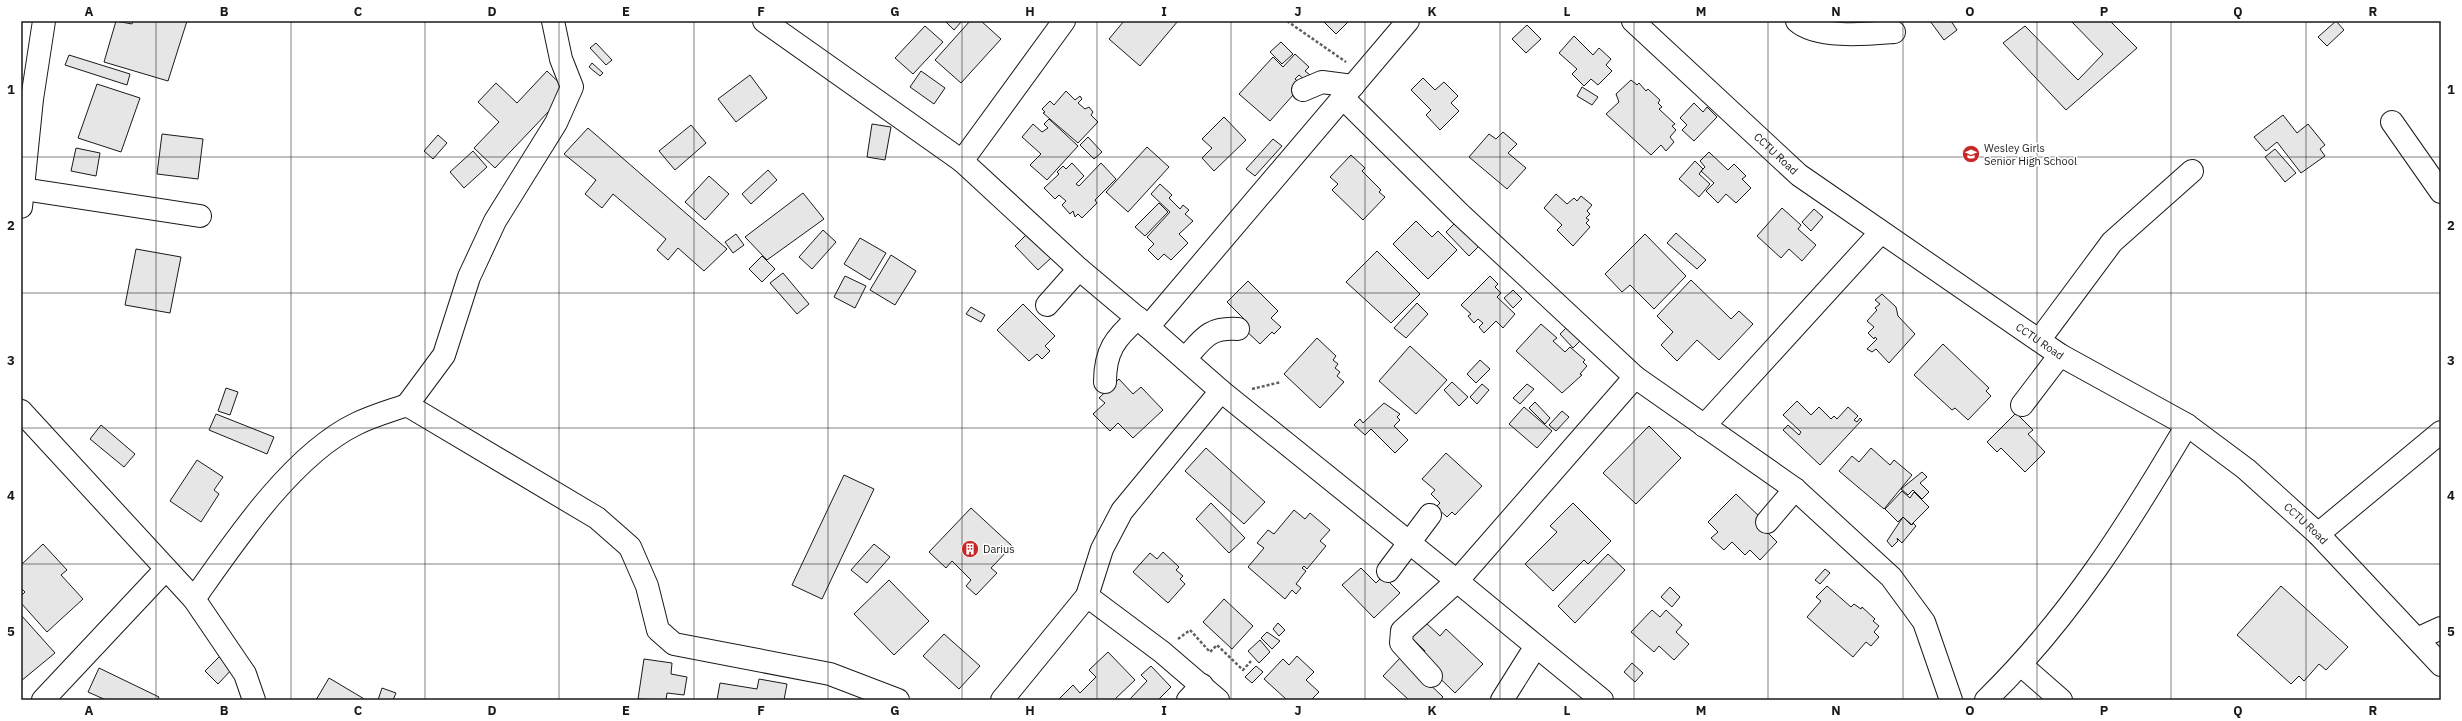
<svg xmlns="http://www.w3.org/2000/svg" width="2462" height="721" font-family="'IBM Plex Sans',sans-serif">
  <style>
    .building { fill: #e6e6e6; stroke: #1a1a1a }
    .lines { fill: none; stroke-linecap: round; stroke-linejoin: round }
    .minor-casing { stroke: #1a1a1a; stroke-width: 24 }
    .path { stroke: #5f5f5f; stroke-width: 2.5; stroke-dasharray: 3 2; stroke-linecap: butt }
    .minor { stroke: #fff; stroke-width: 22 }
    .grid { fill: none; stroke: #1a1a1a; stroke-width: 1; stroke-opacity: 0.55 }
    .labels { text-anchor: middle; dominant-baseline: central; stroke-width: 3; stroke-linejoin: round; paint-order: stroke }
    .poi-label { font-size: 11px; fill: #1a1a1a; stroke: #fff; text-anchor: start }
    .street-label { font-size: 11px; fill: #1a1a1a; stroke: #fff }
    .neatline { fill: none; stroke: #1a1a1a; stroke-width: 1.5 }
    .grid-label { font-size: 13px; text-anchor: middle; font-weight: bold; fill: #1a1a1a }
  </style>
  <rect width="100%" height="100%" fill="#fff"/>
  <!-- building -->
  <path class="building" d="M 116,21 L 132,24 L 133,21 L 187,21 L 168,81 L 104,62 Z
    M 945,21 L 962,21 L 954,30 Z
    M 970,21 L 981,21 L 1001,39 L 961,83 L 935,60 Z
    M 1124,21 L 1178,21 L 1140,66 L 1109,39 Z
    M 1323,21 L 1349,21 L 1336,34 Z
    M 1930,21 L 1951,21 L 1957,30 L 1944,40 Z
    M 2071,21 L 2110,21 L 2137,48 L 2066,110 L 2003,43 L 2025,26 L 2078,80 L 2103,54 Z
    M 2336,21 L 2344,30 L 2327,46 L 2318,37 Z
    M 1527,25 L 1541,39 L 1526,53 L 1512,39 Z
    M 925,26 L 943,42 L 913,74 L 895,58 Z
    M 1574,36 L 1593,55 L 1599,48 L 1611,59 L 1606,65 L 1612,71 L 1598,85 L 1591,79 L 1584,86 L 1572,74 L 1577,69 L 1559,53 Z
    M 1281,42 L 1293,54 L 1282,64 L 1270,52 Z
    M 596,43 L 612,60 L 606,65 L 590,48 Z
    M 1295,54 L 1309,67 L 1305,71 L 1310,75 L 1306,81 L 1299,75 L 1295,79 L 1302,85 L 1270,121 L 1239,94 L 1273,57 L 1283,67 Z
    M 69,55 L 130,74 L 127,85 L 65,65 Z
    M 592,63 L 603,73 L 600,76 L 589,67 Z
    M 547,71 L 568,91 L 495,168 L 474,148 L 499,122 L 478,102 L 496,83 L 517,103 Z
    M 921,71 L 945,88 L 934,104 L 910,87 Z
    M 750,75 L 767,98 L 736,122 L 718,99 Z
    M 1423,78 L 1435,90 L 1444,82 L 1458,96 L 1451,103 L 1459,111 L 1440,130 L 1426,115 L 1431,110 L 1411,90 Z
    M 1631,80 L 1637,85 L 1639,83 L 1646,91 L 1648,89 L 1660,100 L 1658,103 L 1662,107 L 1659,109 L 1675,124 L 1672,126 L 1676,130 L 1670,137 L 1674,142 L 1666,151 L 1661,145 L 1651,155 L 1606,114 L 1619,102 L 1616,94 Z
    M 97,84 L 140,98 L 121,152 L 78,138 Z
    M 1582,87 L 1598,97 L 1592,105 L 1577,96 Z
    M 1066,91 L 1075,100 L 1080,96 L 1082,99 L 1078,103 L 1085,109 L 1089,107 L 1093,112 L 1091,115 L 1098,122 L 1078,143 L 1043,113 L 1045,112 L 1042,109 L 1050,101 L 1054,105 Z
    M 1694,103 L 1703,112 L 1707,107 L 1717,117 L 1694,141 L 1682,130 L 1687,125 L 1680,118 Z
    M 2283,115 L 2297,133 L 2308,124 L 2325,145 L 2320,149 L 2325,156 L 2301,173 L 2277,142 L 2266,151 L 2254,137 Z
    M 1224,117 L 1246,140 L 1214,171 L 1202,158 L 1212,148 L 1202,139 Z
    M 1049,119 L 1078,146 L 1047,180 L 1030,165 L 1041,154 L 1022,137 L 1033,124 L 1042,132 L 1048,128 L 1044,124 Z
    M 872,124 L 891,127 L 885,160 L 867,157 Z
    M 691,125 L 706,143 L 675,170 L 659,151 Z
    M 588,128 L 727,249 L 704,271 L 678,248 L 668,260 L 657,250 L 666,239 L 613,194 L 602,208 L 585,194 L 596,180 L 564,154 Z
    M 1503,132 L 1517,144 L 1508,153 L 1526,168 L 1507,189 L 1469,157 L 1489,134 L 1496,139 Z
    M 162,134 L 203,139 L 198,179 L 157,174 Z
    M 438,135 L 447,143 L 433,159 L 424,151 Z
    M 1088,137 L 1102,152 L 1094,159 L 1080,145 Z
    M 1273,139 L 1282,146 L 1255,176 L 1246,169 Z
    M 1147,147 L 1169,167 L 1128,212 L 1106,192 Z
    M 76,148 L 100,153 L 96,176 L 71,171 Z
    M 2275,149 L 2296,173 L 2285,182 L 2265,157 Z
    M 473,151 L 487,167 L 464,188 L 450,172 Z
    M 1709,152 L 1728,170 L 1734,164 L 1746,176 L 1742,179 L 1751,188 L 1736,203 L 1726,194 L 1718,203 L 1706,191 L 1714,183 L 1701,171 L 1705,167 L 1700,161 Z
    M 1351,155 L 1365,168 L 1362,171 L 1381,190 L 1379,192 L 1385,197 L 1363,220 L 1332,190 L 1338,184 L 1330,177 Z
    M 1695,161 L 1703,169 L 1699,174 L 1710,184 L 1699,197 L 1679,179 Z
    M 1072,163 L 1084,176 L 1076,184 L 1079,186 L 1101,163 L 1116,179 L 1095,200 L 1097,203 L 1082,218 L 1078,214 L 1075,217 L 1073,211 L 1070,214 L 1062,205 L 1066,201 L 1059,195 L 1055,199 L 1044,188 L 1059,174 L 1057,172 L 1063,166 L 1066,169 Z
    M 768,170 L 777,180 L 751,204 L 742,194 Z
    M 709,176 L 729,194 L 705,220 L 685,202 Z
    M 1160,184 L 1172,195 L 1169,198 L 1180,209 L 1183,205 L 1189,210 L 1185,214 L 1193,221 L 1179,234 L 1188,243 L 1171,260 L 1164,254 L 1158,260 L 1148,250 L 1154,244 L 1147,237 L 1170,212 L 1151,194 Z
    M 803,193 L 824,219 L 767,260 L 745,237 Z
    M 1556,194 L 1567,204 L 1574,198 L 1577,201 L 1581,196 L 1592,205 L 1587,211 L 1590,214 L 1586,218 L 1589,220 L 1586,223 L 1590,227 L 1573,246 L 1557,230 L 1562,225 L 1544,208 Z
    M 1159,203 L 1168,212 L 1145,236 L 1135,227 Z
    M 1782,208 L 1801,225 L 1798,229 L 1816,245 L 1802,261 L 1789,249 L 1781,258 L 1757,236 Z
    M 1814,209 L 1823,217 L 1811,231 L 1802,222 Z
    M 1459,219 L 1482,243 L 1469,256 L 1446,232 Z
    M 1416,221 L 1432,237 L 1438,231 L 1457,250 L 1428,279 L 1393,244 Z
    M 823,230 L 836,242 L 812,269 L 799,257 Z
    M 1028,233 L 1051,258 L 1038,270 L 1015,246 Z
    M 1676,233 L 1706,260 L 1697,269 L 1667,243 Z
    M 736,234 L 744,245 L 733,253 L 725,242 Z
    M 1645,234 L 1686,276 L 1654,309 L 1630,285 L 1622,292 L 1605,274 Z
    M 860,238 L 886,253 L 870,280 L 844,264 Z
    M 136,249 L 181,257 L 170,313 L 125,305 Z
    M 1377,251 L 1420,294 L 1391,323 L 1346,282 Z
    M 891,255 L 916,271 L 895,305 L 870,290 Z
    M 762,256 L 775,269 L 762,282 L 749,269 Z
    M 783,273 L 809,304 L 797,314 L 770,283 Z
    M 845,276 L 866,286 L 855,308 L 834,297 Z
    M 1490,276 L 1498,284 L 1495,287 L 1501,293 L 1497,297 L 1515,314 L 1503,328 L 1496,321 L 1484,333 L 1479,327 L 1483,323 L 1478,319 L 1474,323 L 1468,316 L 1471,314 L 1461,305 Z
    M 1691,280 L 1731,319 L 1739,311 L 1753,324 L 1719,360 L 1697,340 L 1677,361 L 1661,345 L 1673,332 L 1657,316 Z
    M 1248,281 L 1278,311 L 1271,318 L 1281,327 L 1274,334 L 1272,332 L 1260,344 L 1242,327 L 1247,322 L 1227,302 Z
    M 1513,290 L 1522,299 L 1513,308 L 1504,298 Z
    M 1882,294 L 1896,307 L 1898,316 L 1915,334 L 1889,363 L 1876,349 L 1872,352 L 1867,349 L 1877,339 L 1875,337 L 1874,339 L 1868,333 L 1874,327 L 1867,321 L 1877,310 L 1875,308 L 1880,304 L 1875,300 Z
    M 1417,303 L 1428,314 L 1406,338 L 1394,328 Z
    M 1023,304 L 1055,336 L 1045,346 L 1050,351 L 1042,359 L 1037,354 L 1029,361 L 997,330 Z
    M 971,307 L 985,315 L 981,322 L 966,314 Z
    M 1541,324 L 1557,338 L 1553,341 L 1565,352 L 1570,347 L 1585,360 L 1583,362 L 1587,366 L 1580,374 L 1582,375 L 1562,393 L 1516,351 Z
    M 1569,325 L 1580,341 L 1573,348 L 1560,334 Z
    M 1317,338 L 1336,356 L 1333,360 L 1338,364 L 1335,368 L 1340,372 L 1337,376 L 1344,382 L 1320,408 L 1284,374 Z
    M 1943,344 L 1989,388 L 1986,391 L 1991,396 L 1968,420 L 1955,408 L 1952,410 L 1914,375 Z
    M 1410,346 L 1447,380 L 1416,414 L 1379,381 Z
    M 1480,360 L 1490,369 L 1476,383 L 1467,374 Z
    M 1119,379 L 1133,394 L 1141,387 L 1163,410 L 1133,438 L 1118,423 L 1110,431 L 1093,414 L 1105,403 L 1099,398 Z
    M 1452,382 L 1468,397 L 1459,406 L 1444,390 Z
    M 1482,384 L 1489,390 L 1477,404 L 1470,397 Z
    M 1527,384 L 1534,389 L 1520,404 L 1513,398 Z
    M 226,388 L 238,392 L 230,415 L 218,411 Z
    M 1797,401 L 1811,415 L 1819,407 L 1831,419 L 1834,416 L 1837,419 L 1848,407 L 1858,416 L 1854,420 L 1857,422 L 1860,418 L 1862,420 L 1820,465 L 1783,430 L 1788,425 L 1799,435 L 1801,432 L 1783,415 Z
    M 1535,402 L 1550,418 L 1545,424 L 1529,408 Z
    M 1384,403 L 1400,414 L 1397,417 L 1400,420 L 1394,426 L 1408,440 L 1395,453 L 1371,429 L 1365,435 L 1354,425 L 1360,419 L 1363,423 Z
    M 1524,407 L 1552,431 L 1537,448 L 1509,424 Z
    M 1562,411 L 1569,417 L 1556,431 L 1549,425 Z
    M 2016,413 L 2033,430 L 2028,434 L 2045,452 L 2025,472 L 2001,448 L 1997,452 L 1987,442 Z
    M 216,414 L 274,437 L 267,454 L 209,430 Z
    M 101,425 L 135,454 L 124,467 L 90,439 Z
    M 1649,426 L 1681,458 L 1636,504 L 1603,473 Z
    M 1206,448 L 1265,502 L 1244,524 L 1185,471 Z
    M 1871,448 L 1890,465 L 1894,460 L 1912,475 L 1884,509 L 1839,471 L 1852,456 L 1859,462 Z
    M 1446,453 L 1482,486 L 1455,515 L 1452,512 L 1447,517 L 1436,507 L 1440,503 L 1431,494 L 1435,490 L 1422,479 Z
    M 197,460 L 223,477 L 214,490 L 219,494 L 201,522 L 170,501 Z
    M 1922,472 L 1927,477 L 1920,483 L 1929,492 L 1922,499 L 1913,490 L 1908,495 L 1901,489 Z
    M 844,475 L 874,489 L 822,599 L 792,585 Z
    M 1902,491 L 1910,498 L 1914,492 L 1929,507 L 1911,525 L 1903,517 L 1898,522 L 1885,509 Z
    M 1736,494 L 1762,519 L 1758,523 L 1777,542 L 1760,560 L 1750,550 L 1745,555 L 1732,542 L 1724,550 L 1711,538 L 1718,532 L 1708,522 Z
    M 1211,503 L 1245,538 L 1229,553 L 1196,519 Z
    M 1573,503 L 1611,541 L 1588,564 L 1584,560 L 1553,591 L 1525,564 L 1557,532 L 1550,526 Z
    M 971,508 L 1012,546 L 991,568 L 997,573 L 976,595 L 966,586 L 971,580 L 952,561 L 946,568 L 929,552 Z
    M 1294,510 L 1305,519 L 1310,513 L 1330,530 L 1320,541 L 1326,546 L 1307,569 L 1304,566 L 1302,568 L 1306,571 L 1296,584 L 1301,588 L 1296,594 L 1292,590 L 1285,599 L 1248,567 L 1264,548 L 1257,543 L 1268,530 L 1274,534 Z
    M 1903,517 L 1912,525 L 1913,523 L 1916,526 L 1902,543 L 1897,538 L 1898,541 L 1892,547 L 1887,541 Z
    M 43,544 L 67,570 L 61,575 L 83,599 L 47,632 L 21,603 L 21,596 L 25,592 L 21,588 L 21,565 Z
    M 874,544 L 890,557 L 867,583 L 851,570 Z
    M 1163,552 L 1179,567 L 1176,570 L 1183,576 L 1180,579 L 1185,584 L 1168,603 L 1133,572 L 1150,553 L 1157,559 Z
    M 1608,554 L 1625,570 L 1575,623 L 1558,606 Z
    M 1361,568 L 1376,583 L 1383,576 L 1400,593 L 1374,618 L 1342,585 Z
    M 1825,569 L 1830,573 L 1820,584 L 1815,580 Z
    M 889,580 L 929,621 L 894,655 L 854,614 Z
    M 1827,586 L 1851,607 L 1854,604 L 1861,609 L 1862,607 L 1875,619 L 1873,621 L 1879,626 L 1874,632 L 1879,637 L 1871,646 L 1866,642 L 1853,657 L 1807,617 L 1821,601 L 1816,597 Z
    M 2281,586 L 2348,647 L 2326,670 L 2319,664 L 2304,681 L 2299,676 L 2291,684 L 2237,635 Z
    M 1670,587 L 1680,597 L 1672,607 L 1661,597 Z
    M 1224,599 L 1253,626 L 1232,649 L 1203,622 Z
    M 1652,610 L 1660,617 L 1666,610 L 1682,625 L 1676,632 L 1689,644 L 1674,660 L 1659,646 L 1654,652 L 1631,632 Z
    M 21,615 L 55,653 L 21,681 Z
    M 1425,622 L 1440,636 L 1446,629 L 1483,664 L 1455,693 L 1419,658 L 1425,651 L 1411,637 Z
    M 1278,623 L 1285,630 L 1279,636 L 1273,629 Z
    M 1267,632 L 1280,641 L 1272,649 L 1261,638 Z
    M 944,634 L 980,666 L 959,689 L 923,656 Z
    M 1260,640 L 1270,652 L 1259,663 L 1248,651 Z
    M 1108,652 L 1135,680 L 1114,700 L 1058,700 L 1073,685 L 1080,693 L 1096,677 L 1089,670 Z
    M 221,655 L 234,667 L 218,684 L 205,671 Z
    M 1297,656 L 1314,672 L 1306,680 L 1319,692 L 1311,700 L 1287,700 L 1264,679 L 1283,659 L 1289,665 Z
    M 1401,657 L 1443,697 L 1440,700 L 1409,700 L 1383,676 Z
    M 644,659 L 672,663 L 671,674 L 687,677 L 684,695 L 667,693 L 666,700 L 638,699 Z
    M 1632,663 L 1643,673 L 1635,682 L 1624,672 Z
    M 1151,666 L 1171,687 L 1158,700 L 1129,700 L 1147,681 L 1141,675 Z
    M 1256,666 L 1263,672 L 1252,683 L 1245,677 Z
    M 99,668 L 159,697 L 157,700 L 106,700 L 88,692 Z
    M 329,678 L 366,700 L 316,700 Z
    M 759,679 L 787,684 L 784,700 L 717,700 L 720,683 L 757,689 Z
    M 382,688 L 396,693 L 393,700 L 378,700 Z"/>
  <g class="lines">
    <defs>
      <g id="minor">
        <path d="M 764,21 L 962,161 L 1079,269 L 1148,327 L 1408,21"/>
        <path id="s1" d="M 1633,21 L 1799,175 L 2060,355 L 2187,425 L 2246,469 L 2318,534 L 2441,665"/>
        <path d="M 1797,21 C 1817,39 1868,34 1894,32"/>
        <path d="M 1303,90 L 1322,82 L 1353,86"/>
        <path d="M 2392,122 L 2441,192"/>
        <path d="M 962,161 L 1064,21"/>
        <path d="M 23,189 L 200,216"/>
        <path d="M 21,207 L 32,99 L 44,21"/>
        <path d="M 1047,305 L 1079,269"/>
        <path d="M 2040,339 L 2112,242 L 2192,171"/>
        <path d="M 1185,359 C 1203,339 1208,327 1238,329"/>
        <path d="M 1635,377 L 1795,489 L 1891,577 L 1924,622 L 1951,700"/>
        <path d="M 1105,382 C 1105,351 1115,338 1138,318"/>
        <path d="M 1221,391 L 1457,581 L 1635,377 L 1460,214 L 1343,98"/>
        <path d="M 407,405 L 444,355 L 469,277 L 495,221 L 556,123 L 572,87 L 561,59 L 553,21"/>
        <path d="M 2022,405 L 2060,355"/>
        <path d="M 21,411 L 194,599 L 245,674 L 254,700"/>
        <path d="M 1704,426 L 1881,232"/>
        <path d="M 1767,522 L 1795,489"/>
        <path d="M 2318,534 L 2441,432"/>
        <path d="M 1388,571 L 1430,515"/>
        <path d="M 1087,596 L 1162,652 L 1218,700"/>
        <path d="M 194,599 C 234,542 292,455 356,424 C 372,416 390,411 407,405 L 597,518 L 630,547 L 647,586 L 658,630 L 674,644 L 830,674 L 898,700"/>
        <path d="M 2417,639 L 2441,628"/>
        <path d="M 1536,646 L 1602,700"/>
        <path d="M 2021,665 L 2061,700"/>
        <path d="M 1431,676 L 1401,643 L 1402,631 L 1457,581 L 1536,646 L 1502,700"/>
        <path d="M 43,700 L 166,569"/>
        <path d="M 1002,700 L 1087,596 L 1102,549 L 1122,511 L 1221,391 L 1148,327"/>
        <path d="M 1188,700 L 1202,685"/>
        <path d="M 1986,700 C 2070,618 2128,525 2187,425"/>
      </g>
    </defs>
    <!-- minor casing -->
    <use href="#minor" class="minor-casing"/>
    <!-- path -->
    <path class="path" d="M 1287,21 L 1346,62
      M 1252,389 L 1281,382
      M 1178,639 L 1190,630 L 1210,652 L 1217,645 L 1243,670 L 1251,661"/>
    <!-- minor -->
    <use href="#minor" class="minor"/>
  </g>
  <!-- grid -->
  <path class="grid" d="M 156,21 L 156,700M 291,21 L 291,700M 425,21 L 425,700M 559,21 L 559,700M 694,21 L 694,700M 828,21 L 828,700M 962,21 L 962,700M 1097,21 L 1097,700M 1231,21 L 1231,700M 1365,21 L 1365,700M 1500,21 L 1500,700M 1634,21 L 1634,700M 1768,21 L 1768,700M 1903,21 L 1903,700M 2037,21 L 2037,700M 2171,21 L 2171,700M 2306,21 L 2306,700M 21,157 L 2441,157M 21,293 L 2441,293M 21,428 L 2441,428M 21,564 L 2441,564"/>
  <!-- icons -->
  <defs>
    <symbol id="school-disc" viewBox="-11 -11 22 22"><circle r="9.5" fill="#c62828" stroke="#fff"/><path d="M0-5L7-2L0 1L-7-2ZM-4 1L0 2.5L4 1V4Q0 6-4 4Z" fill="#fff"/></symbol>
    <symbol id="building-disc" viewBox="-11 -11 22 22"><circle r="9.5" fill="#c62828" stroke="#fff"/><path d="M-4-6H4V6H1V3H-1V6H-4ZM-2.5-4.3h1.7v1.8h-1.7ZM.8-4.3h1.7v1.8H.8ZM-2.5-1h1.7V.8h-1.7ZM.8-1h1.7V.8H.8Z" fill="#fff"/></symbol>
  </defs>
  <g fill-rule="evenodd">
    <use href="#school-disc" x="1961" y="144" width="20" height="20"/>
    <use href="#building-disc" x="960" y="539" width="20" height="20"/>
  </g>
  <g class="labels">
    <!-- poi labels -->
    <g class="poi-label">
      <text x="1984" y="148">Wesley Girls<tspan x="1984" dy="13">Senior High School</tspan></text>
      <text x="983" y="549">Darius</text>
    </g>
    <!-- street labels -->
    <g class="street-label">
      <text stroke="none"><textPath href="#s1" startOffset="195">CCTU Road</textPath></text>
      <text stroke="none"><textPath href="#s1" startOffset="519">CCTU Road</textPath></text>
      <text stroke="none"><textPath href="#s1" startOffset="843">CCTU Road</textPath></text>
    </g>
  </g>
  <!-- border -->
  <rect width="2462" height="721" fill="none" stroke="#ffffff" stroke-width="44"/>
  <rect x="22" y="22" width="2418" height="677" class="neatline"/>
  <g class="grid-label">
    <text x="89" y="16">A</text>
    <text x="224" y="16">B</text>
    <text x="358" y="16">C</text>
    <text x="492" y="16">D</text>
    <text x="626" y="16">E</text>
    <text x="761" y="16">F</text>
    <text x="895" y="16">G</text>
    <text x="1030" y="16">H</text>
    <text x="1164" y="16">I</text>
    <text x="1298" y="16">J</text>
    <text x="1432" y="16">K</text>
    <text x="1567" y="16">L</text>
    <text x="1701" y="16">M</text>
    <text x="1836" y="16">N</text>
    <text x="1970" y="16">O</text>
    <text x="2104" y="16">P</text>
    <text x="2238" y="16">Q</text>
    <text x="2373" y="16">R</text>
    <text x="11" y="94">1</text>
    <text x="2451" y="94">1</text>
    <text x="11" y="230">2</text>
    <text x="2451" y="230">2</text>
    <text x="11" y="365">3</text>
    <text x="2451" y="365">3</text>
    <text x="11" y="500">4</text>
    <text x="2451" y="500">4</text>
    <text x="11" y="636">5</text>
    <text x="2451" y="636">5</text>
    <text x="89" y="715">A</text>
    <text x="224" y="715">B</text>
    <text x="358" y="715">C</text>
    <text x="492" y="715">D</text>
    <text x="626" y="715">E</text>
    <text x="761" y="715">F</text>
    <text x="895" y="715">G</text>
    <text x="1030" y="715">H</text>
    <text x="1164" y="715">I</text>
    <text x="1298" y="715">J</text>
    <text x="1432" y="715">K</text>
    <text x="1567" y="715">L</text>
    <text x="1701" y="715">M</text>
    <text x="1836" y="715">N</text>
    <text x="1970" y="715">O</text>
    <text x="2104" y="715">P</text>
    <text x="2238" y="715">Q</text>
    <text x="2373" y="715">R</text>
  </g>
</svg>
